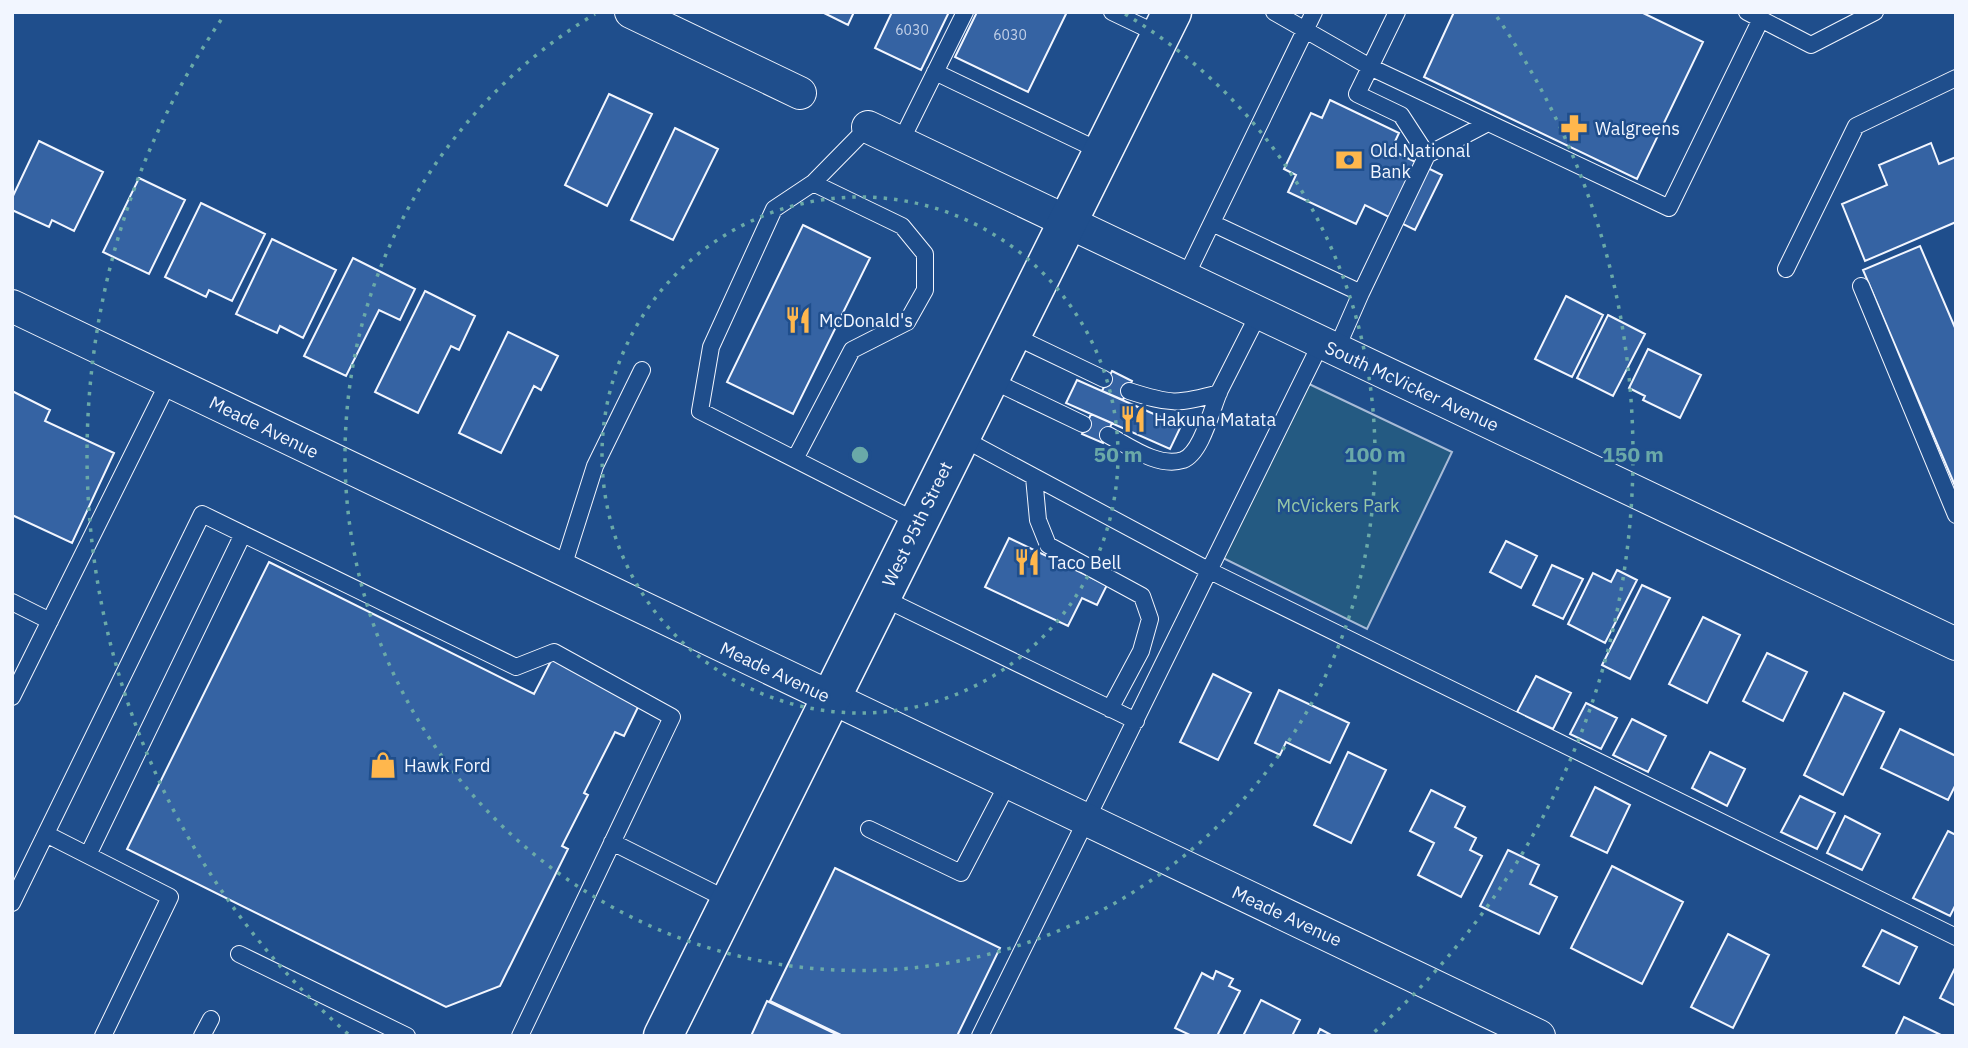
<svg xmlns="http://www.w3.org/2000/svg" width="1968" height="1048" font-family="'IBM Plex Sans',sans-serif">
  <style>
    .green { fill: #245a82; stroke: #a8bbd7; stroke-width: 2 }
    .building { fill: #3563a3; stroke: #f2f6ff; stroke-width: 2 }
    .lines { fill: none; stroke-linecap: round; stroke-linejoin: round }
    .service-casing { stroke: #f2f6ff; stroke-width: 18 }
    .minor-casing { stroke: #f2f6ff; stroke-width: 34 }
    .primary-casing { stroke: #f2f6ff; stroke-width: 41 }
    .service { stroke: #1f4e8c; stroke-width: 16 }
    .minor { stroke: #1f4e8c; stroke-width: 32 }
    .primary { stroke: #1f4e8c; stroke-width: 38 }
    .ring { fill: none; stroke: #6aa9a8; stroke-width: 3.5; stroke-dasharray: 3.5 7 }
    .labels { text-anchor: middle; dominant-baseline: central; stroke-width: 5; stroke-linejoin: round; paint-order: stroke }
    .number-label { font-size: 14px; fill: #c3d1e8 }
    .poi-label { font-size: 18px; fill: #f2f6ff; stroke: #1f4e8c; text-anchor: start }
    .street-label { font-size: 18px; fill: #f2f6ff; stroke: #1f4e8c }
    .park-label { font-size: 18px; fill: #97c8a6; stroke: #1f4e8c }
    .centre { fill: #6aa9a8; stroke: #1f4e8c; stroke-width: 3.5 }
    .ring-label { font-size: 21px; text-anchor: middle; font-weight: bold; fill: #6aa9a8; stroke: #1f4e8c; stroke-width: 5; stroke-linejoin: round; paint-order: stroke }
  </style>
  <rect width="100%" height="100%" fill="#1f4e8c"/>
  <!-- green -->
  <path class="green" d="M 1307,383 L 1452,452 L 1367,629 L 1223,558 Z"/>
  <!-- building -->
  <path class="building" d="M 822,12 L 854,12 L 848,25 Z
    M 892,12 L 949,12 L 921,70 L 875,48 Z
    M 977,12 L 1062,12 L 1066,14 L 1028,92 L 955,57 Z
    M 1454,12 L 1641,12 L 1703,42 L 1637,179 L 1424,77 Z
    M 609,94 L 652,114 L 607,206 L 565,185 Z
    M 1330,100 L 1399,133 L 1391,150 L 1442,175 L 1415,230 L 1365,205 L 1356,224 L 1288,192 L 1296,175 L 1284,169 L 1311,113 L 1322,118 Z
    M 675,128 L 718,149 L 673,240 L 631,220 Z
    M 39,141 L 103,172 L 74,231 L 52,220 L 49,227 L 12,210 L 12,198 Z
    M 1931,143 L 1939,164 L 1956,157 L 1956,222 L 1865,261 L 1842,204 L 1887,185 L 1879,165 Z
    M 139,178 L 185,200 L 149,274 L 103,252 Z
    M 201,203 L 265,234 L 232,301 L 209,290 L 206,297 L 165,277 Z
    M 803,225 L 870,258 L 793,414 L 727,382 Z
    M 272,239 L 336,270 L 303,338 L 280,326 L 277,333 L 236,314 Z
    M 1920,246 L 1956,330 L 1956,488 L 1863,270 Z
    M 353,258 L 415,289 L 400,320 L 379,310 L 346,376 L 304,356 Z
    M 425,291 L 475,316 L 459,350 L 451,346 L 418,413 L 375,392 Z
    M 1566,296 L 1603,315 L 1572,377 L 1535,359 Z
    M 1608,315 L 1645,334 L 1613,396 L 1577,378 Z
    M 508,332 L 558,356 L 541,390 L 534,386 L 501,453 L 459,433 Z
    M 1648,349 L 1701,375 L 1680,418 L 1643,400 L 1645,396 L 1629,388 Z
    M 1112,371 L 1132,381 L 1123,400 L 1102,391 Z
    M 1077,380 L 1181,426 L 1170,449 L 1066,403 Z
    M 12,391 L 50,410 L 45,421 L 114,453 L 72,543 L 12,515 Z
    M 1091,414 L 1112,423 L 1103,443 L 1082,434 Z
    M 1009,538 L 1107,585 L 1097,605 L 1082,598 L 1068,626 L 985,587 Z
    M 1506,541 L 1537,556 L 1521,588 L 1490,572 Z
    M 269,562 L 534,694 L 553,657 L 641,701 L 624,736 L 615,732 L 584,793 L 588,795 L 562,846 L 568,849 L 500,986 L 446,1007 L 127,849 Z
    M 1552,565 L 1583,579 L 1563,619 L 1533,605 Z
    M 1617,570 L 1637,580 L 1605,643 L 1568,624 L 1593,573 L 1611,582 Z
    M 1642,585 L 1670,598 L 1630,679 L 1602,665 Z
    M 1703,617 L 1740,635 L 1707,703 L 1669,684 Z
    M 1767,653 L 1807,672 L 1783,721 L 1743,701 Z
    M 1213,674 L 1251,693 L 1218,760 L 1180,742 Z
    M 1536,676 L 1571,693 L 1553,729 L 1517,712 Z
    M 1279,690 L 1349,723 L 1330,763 L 1286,742 L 1280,755 L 1255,743 Z
    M 1844,693 L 1884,712 L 1843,795 L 1804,775 Z
    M 1586,703 L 1617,718 L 1601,749 L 1570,734 Z
    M 1632,719 L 1666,736 L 1648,772 L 1613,755 Z
    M 1900,729 L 1956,756 L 1956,784 L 1948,800 L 1881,768 Z
    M 1348,752 L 1386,770 L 1351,843 L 1314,825 Z
    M 1710,752 L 1745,769 L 1727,806 L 1692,788 Z
    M 1595,787 L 1630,805 L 1607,853 L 1571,836 Z
    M 1431,790 L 1465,807 L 1455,827 L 1476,838 L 1470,850 L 1482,856 L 1461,897 L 1418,875 L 1434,843 L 1410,831 Z
    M 1800,796 L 1835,813 L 1817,849 L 1781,832 Z
    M 1845,816 L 1880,834 L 1862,870 L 1827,853 Z
    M 1948,831 L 1956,835 L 1956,904 L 1950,916 L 1913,898 Z
    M 1508,850 L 1539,865 L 1530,884 L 1557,897 L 1539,934 L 1480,906 Z
    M 1612,866 L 1683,902 L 1642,984 L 1571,948 Z
    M 835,868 L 1000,948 L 957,1036 L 843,1036 L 770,1001 Z
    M 1882,930 L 1917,947 L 1899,984 L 1863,966 Z
    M 1728,934 L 1769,955 L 1733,1028 L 1691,1007 Z
    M 1956,966 L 1956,1006 L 1940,998 Z
    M 1216,971 L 1233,979 L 1229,986 L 1240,991 L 1217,1036 L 1192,1036 L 1175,1028 L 1202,973 L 1213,979 Z
    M 1261,1000 L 1300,1020 L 1292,1036 L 1243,1036 Z
    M 767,1001 L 840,1036 L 751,1036 Z
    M 1904,1017 L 1943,1036 L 1895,1036 Z
    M 1320,1029 L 1333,1036 L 1317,1036 Z"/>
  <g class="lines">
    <defs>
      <path id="service" d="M 1112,12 L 1160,35
        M 1274,12 L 1370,67 L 1669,208 L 1761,19
        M 1747,12 L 1811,45 L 1875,12
        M 935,72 L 1102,152
        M 868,127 L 813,183 L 774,209 L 711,347 L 700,411 L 918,522
        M 900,143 L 965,12
        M 1427,155 L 1488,123
        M 1212,223 L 1361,293 L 1336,350
        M 1786,269 L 1856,126 L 1956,78
        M 1185,278 L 1314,12
        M 1861,286 L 1956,515
        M 1361,293 L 1427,155 L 1401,115 L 1357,94 L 1397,12
        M 1012,335 L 1104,379
        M 989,379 L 1083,424
        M 1129,391 C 1170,404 1177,405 1219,393
        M 1108,435 C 1129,446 1158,468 1183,460 C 1202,453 1212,407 1220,390 C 1233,364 1246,339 1259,313
        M 960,437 L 1210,571 L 1956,937
        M 795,459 L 852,350 L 907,322 L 925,290 L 925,254 L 902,226 L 813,183
        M 1034,477 L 1038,520 L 1048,545 L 1142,596 L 1150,619 L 1141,651 L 1110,709
        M 562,570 L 595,466 L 642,370
        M 881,597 L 1136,721
        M 12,602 L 50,621
        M 12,697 L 169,381
        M 869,829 L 961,873 L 1008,783
        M 46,834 L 170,897 L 103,1036
        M 612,842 L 730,901
        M 88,855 L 243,534
        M 12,903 L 202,514 L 516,667 L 554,652 L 672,717 L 520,1036
        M 239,954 L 407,1036
        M 202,1036 L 211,1019
        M 980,1036 L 1321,343"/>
      <path id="minor" d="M 631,12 L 800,93
        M 868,127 L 1956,644
        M 12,306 L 1539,1036"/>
      <path id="primary" d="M 663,1036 L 1172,12"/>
    </defs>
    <!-- service casing -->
    <use href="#service" class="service-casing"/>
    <!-- minor casing -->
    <use href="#minor" class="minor-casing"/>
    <!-- primary casing -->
    <use href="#primary" class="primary-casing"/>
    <!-- service -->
    <use href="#service" class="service"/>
    <!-- minor -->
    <use href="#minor" class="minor"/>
    <!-- primary -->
    <use href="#primary" class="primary"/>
  </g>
  <!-- distance rings -->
  <g class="ring">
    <circle cx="860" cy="455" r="258"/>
    <path d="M1125 14A515 515 0 1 1 595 14"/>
    <path d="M348 1034A773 773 0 0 1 223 17M1497 17A773 773 0 0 1 1372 1034"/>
  </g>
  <!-- icons -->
  <defs>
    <symbol id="pharmacy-bare" viewBox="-9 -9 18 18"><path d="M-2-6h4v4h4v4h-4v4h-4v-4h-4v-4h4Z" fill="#ffb74d" stroke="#1f4e8c" stroke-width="2.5" paint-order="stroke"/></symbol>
    <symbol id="bank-bare" viewBox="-9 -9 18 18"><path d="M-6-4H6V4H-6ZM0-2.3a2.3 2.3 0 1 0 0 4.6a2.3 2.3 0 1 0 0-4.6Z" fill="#ffb74d" stroke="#1f4e8c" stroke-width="2.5" paint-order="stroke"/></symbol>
    <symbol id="restaurant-bare" viewBox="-9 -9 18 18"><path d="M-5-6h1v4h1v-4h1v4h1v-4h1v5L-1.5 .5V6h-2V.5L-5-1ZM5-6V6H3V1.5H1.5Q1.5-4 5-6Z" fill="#ffb74d" stroke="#1f4e8c" stroke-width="2.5" paint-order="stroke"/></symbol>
    <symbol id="shop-bare" viewBox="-9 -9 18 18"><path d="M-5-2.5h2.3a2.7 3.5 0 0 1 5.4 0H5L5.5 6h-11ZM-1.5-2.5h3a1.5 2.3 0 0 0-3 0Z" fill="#ffb74d" stroke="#1f4e8c" stroke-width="2.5" paint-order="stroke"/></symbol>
  </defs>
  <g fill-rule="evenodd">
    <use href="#pharmacy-bare" x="1555" y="109" width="38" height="38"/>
    <use href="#bank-bare" x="1330" y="141" width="38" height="38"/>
    <use href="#restaurant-bare" x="779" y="301" width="38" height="38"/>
    <use href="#restaurant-bare" x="1114" y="400" width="38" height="38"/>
    <use href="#restaurant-bare" x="1008" y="543" width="38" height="38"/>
    <use href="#shop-bare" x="364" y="746" width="38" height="38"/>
  </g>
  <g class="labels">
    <!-- number labels -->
    <g class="number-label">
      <text x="912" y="30">6030</text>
      <text x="1010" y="35">6030</text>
    </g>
    <!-- poi labels -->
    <g class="poi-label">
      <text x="1595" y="128">Walgreens</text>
      <text x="1370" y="150">Old National<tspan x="1370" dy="21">Bank</tspan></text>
      <text x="819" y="320">McDonald's</text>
      <text x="1154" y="419">Hakuna Matata</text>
      <text x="1048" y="562">Taco Bell</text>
      <text x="404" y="765">Hawk Ford</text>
    </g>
    <!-- street labels -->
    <g class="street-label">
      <text transform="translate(1412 386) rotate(25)">South McVicker Avenue</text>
      <text transform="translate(264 427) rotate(26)">Meade Avenue</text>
      <text transform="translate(917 524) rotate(-64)">West 95th Street</text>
      <text transform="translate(775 672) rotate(25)">Meade Avenue</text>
      <text transform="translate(1287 916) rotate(25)">Meade Avenue</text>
    </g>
    <!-- park labels -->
    <g class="park-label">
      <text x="1338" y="505">McVickers Park</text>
    </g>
  </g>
  <circle cx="860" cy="455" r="10" class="centre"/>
  <g class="ring-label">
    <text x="1118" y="462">50 m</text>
    <text x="1375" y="462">100 m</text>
    <text x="1633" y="462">150 m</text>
  </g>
  <!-- border -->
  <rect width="1968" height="1048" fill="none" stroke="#f2f6ff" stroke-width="28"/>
</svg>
